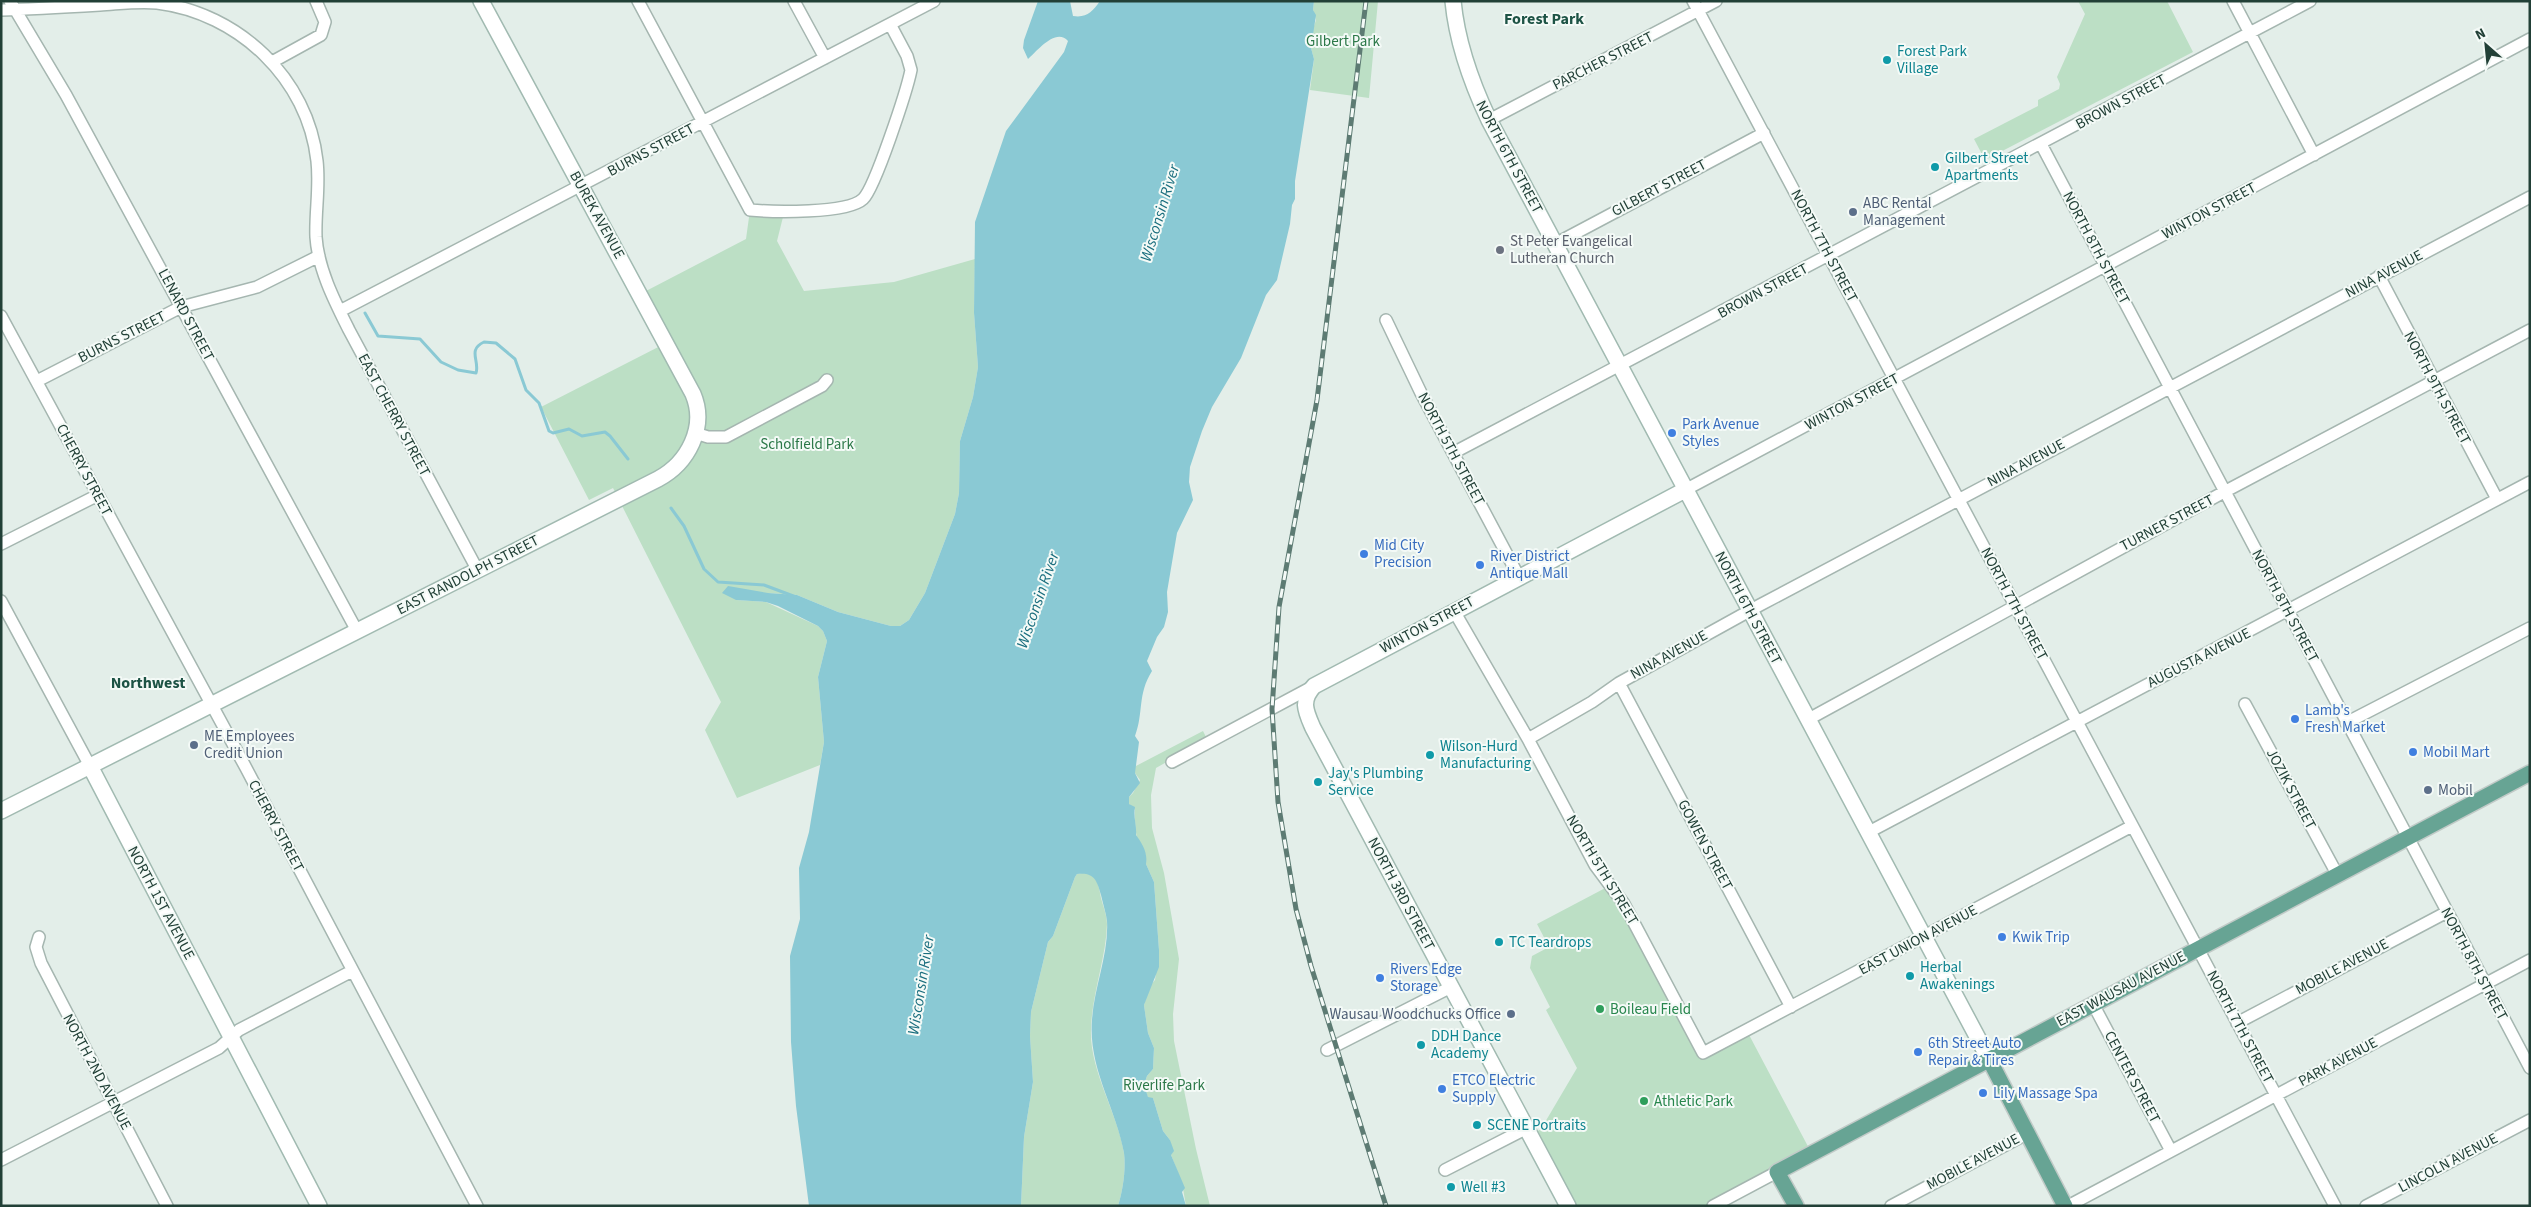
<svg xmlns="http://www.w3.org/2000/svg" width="2531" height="1207" font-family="'Source Sans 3',sans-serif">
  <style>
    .green { fill: #bcdfc5 }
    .water { fill: #8ac9d4 }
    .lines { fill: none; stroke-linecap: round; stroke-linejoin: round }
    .stream { stroke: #8ac9d4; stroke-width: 3 }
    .street-casing { stroke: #a5b6b0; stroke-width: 14 }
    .secondary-casing { stroke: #a1bab1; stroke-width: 18 }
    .primary-casing { stroke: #c1cac7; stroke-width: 18 }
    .street { stroke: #fff; stroke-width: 11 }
    .secondary { stroke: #fff; stroke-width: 15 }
    .primary { stroke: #67a494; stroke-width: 15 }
    .rail-casing { stroke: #5d7b73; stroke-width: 5 }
    .rail { stroke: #f4faf7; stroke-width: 3; stroke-dasharray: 9; stroke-linecap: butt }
    .culture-dot { fill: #0f9aa8; stroke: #f4faf7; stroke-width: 2 }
    .service-dot { fill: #5c6f8a; stroke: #f4faf7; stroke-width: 2 }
    .worship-dot { fill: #6b7280; stroke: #f4faf7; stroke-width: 2 }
    .shop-dot { fill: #3f7fe0; stroke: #f4faf7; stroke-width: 2 }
    .leisure-dot { fill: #2e9e5b; stroke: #f4faf7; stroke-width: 2 }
    .labels { text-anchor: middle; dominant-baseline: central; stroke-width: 4; stroke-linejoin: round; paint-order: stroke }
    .park-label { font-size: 15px; fill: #2b7848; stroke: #f4faf7 }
    .culture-label { font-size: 15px; fill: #0d838f; stroke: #f4faf7; text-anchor: start }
    .street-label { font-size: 15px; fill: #224037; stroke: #f4faf7 }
    .service-label { font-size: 15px; fill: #4e5e75; stroke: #f4faf7; text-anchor: start }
    .worship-label { font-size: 15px; fill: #5b616d; stroke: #f4faf7; text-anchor: start }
    .shop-label { font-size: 15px; fill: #366cbe; stroke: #f4faf7; text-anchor: start }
    .leisure-label { font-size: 15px; fill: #27864d; stroke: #f4faf7; text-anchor: start }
    .neighbourhood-label { font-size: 16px; font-weight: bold; fill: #1d5345; stroke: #f4faf7 }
    .water-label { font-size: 16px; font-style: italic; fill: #1a6e7e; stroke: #f4faf7 }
  </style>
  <rect width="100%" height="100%" fill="#e3eee9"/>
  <!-- green -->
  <path class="green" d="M 1314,1 L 1378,1 L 1369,98 L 1310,90 L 1314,59 L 1311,48 L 1312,32 L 1316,20 L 1313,10 Z
    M 2078,1 L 2167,1 L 2193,52 L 1985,160 L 1974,139 L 2038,106 L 2038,100 L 2059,89 L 2060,84 L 2057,77 L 2085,14 Z
    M 750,210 L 784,213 L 777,241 L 804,291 L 894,282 L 975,259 L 974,313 L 978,367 L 973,397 L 960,441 L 959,493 L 955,514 L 925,593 L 909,620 L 900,626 L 891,626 L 838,612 L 797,595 L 768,593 L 736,600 L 766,602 L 818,626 L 823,631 L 827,641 L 818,677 L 824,742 L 820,765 L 737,798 L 705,730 L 721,702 L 613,488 L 589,500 L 541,407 L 672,340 L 646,291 L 746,239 Z
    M 1203,731 L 1207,739 L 1156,768 L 1151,795 L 1152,828 L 1164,873 L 1179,959 L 1173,1014 L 1174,1041 L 1196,1149 L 1210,1206 L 1186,1206 L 1182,1183 L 1171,1155 L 1170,1140 L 1163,1131 L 1153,1098 L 1148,1098 L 1144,1085 L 1147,1076 L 1153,1069 L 1154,1048 L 1148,1033 L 1144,1005 L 1149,987 L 1155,980 L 1159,950 L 1154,882 L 1146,864 C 1147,853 1142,846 1137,838 C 1136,835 1134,812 1135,810 L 1129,804 L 1129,797 L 1133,793 L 1140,780 L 1135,773 L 1134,767 Z
    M 1088,872 C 1098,878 1099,887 1101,898 C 1103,906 1107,915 1107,924 C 1106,959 1092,993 1091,1029 C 1089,1070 1118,1114 1124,1153 C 1126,1169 1123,1190 1118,1206 L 1021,1206 L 1024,1137 L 1033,1082 L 1030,1036 L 1031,1012 L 1048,942 L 1053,936 L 1075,877 L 1077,874 Z
    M 1611,885 L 1702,1054 L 1747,1031 L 1812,1154 L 1714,1206 L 1569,1206 L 1531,1135 L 1541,1129 L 1577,1068 L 1546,1010 L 1550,1007 L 1530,968 L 1532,956 L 1549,947 L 1537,924 Z"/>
  <!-- water -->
  <path class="water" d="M 1038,1 L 1070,1 L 1073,16 C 1087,18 1092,12 1100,1 L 1314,1 L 1313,10 L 1316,15 L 1311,48 L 1314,59 L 1295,181 L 1295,199 L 1292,205 L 1290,224 L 1277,280 L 1266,295 L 1241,358 L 1212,407 L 1202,431 L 1190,467 L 1189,482 L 1193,500 L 1177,533 L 1167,592 L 1168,612 L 1164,627 L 1157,637 L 1147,661 L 1152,671 C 1137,695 1144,712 1135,736 L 1139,742 L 1135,773 L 1140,783 L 1129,797 L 1129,804 L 1135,807 C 1133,817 1137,826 1136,835 C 1142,843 1148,853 1146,864 L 1154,882 L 1159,950 L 1159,967 L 1144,1005 L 1148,1033 L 1154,1048 L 1153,1069 L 1147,1076 L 1144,1085 L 1148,1097 L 1153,1098 L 1163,1131 L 1170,1140 L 1174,1151 L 1171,1155 L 1185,1188 L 1182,1192 L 1186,1206 L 1118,1206 C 1123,1190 1126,1169 1124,1153 C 1116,1108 1088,1068 1092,1020 C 1094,987 1109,954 1107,921 C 1106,913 1103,904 1101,895 C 1097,880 1094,872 1077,874 L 1075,877 L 1053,936 L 1048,942 L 1031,1012 L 1030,1036 L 1033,1082 L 1024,1137 L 1021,1206 L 809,1206 L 796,1106 L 791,1042 L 790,956 L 800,919 L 799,868 L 809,832 L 824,742 L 818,677 L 827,641 L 823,631 L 818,626 L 778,606 L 766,602 L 736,600 L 722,593 L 728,586 L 768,593 L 797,595 L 838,612 L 891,626 L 900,626 L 909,620 L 925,593 L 955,514 L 959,493 L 960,441 L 973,397 L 978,367 L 974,313 L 975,222 L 1006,131 L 1064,52 L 1068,41 C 1056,27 1037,51 1028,59 L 1023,48 L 1024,40 Z"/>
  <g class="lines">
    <!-- stream -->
    <path class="stream" d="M 365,313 L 378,336 L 420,339 L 441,362 L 458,370 L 476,373 C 480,361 467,350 484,342 L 496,343 L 515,359 L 526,390 L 539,403 L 549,431 L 553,433 L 569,429 L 582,436 L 605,432 L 610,436 L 628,459
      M 671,508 L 684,526 L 704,569 L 718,582 L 764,585 L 796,597"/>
    <defs>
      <path id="street" d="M 10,1 L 66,95 L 357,631
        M 638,1 L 750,210 C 772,212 847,214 863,199 C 875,188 907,90 911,70 L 907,56 L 890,24
        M 794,1 L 825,58
        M 1693,1 L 2335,1206
        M 2233,1 L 2314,155
        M 1,10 C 34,9 67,7 100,5 C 118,4 138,1 157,3 C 239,13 308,79 317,161 C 320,187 315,212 316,237 C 318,269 335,302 349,330 L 477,569
        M 272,62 L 321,35 L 325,22 L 316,1
        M 1489,120 L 1716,1
        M 2041,144 L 2530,1068
        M 1555,244 L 1764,133
        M 2379,276 L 2497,499
        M 340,311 L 934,1
        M 1,316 L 246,768 L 477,1206
        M 1386,320 L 1421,393 L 1519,577
        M 37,381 L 181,307 L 257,287 L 319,256
        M 695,433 L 708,437 L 726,437 L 822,386 L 827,380
        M 1453,453 L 2310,1
        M 1685,490 L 2530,39
        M 1,544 L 98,495
        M 1,601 L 90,766
        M 1454,611 L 1528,739 L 1595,865 L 1624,904 L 1703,1053 L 2132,826
        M 1619,683 L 1791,1007
        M 2245,704 L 2337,874
        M 1807,720 L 2224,492 L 2530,330
        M 2346,723 L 2530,628
        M 1528,739 L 1592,702 L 1619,683 L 1760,605 L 2530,197
        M 1172,762 L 1312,687
        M 1867,833 L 2530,482
        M 39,937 L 36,947 L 41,963 L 167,1206
        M 2093,1004 L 2171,1151
        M 2237,1023 L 2447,912
        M 1327,1050 L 1451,987
        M 1,1160 L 219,1048 L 239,1030 L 352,971
        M 1445,1170 L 1527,1128
        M 1713,1206 L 1777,1172
        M 1891,1206 L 2028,1133
        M 2068,1206 L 2530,960
        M 2366,1206 L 2530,1120"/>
      <path id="secondary" d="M 1453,1 C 1457,43 1471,82 1489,120 L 1989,1059
        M 90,766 L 319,1206
        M 1,811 L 658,479 C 688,463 707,427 693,394 L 481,1
        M 1568,1206 L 1313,728 C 1306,712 1300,701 1314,686 L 1685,490"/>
      <path id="primary" d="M 1989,1059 L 2065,1206
        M 1796,1206 L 1777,1172 L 2530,773"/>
    </defs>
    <!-- street casing -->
    <use href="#street" class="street-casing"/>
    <!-- secondary casing -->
    <use href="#secondary" class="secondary-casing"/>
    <!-- primary casing -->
    <use href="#primary" class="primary-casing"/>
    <!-- street -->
    <use href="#street" class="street"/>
    <!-- secondary -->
    <use href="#secondary" class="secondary"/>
    <!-- primary -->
    <use href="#primary" class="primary"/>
    <defs>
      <path id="rail" d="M 1366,1 L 1317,400 L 1279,607 L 1272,709 L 1278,802 L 1296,909 L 1311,966 L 1386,1206"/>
    </defs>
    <!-- rail casing -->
    <use href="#rail" class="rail-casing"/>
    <!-- rail -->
    <use href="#rail" class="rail"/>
  </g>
  <!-- markers -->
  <g class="culture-dot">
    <circle cx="1887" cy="60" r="5"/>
    <circle cx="1935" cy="167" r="5"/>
    <circle cx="1430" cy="755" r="5"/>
    <circle cx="1318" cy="782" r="5"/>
    <circle cx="1499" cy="942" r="5"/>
    <circle cx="1910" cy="976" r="5"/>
    <circle cx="1421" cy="1045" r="5"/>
    <circle cx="1477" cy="1125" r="5"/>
    <circle cx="1451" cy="1187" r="5"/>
  </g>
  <g class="service-dot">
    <circle cx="1853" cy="212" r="5"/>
    <circle cx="194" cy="745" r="5"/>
    <circle cx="2428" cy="790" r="5"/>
    <circle cx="1511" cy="1014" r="5"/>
  </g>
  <circle class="worship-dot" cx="1500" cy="250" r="5"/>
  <g class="shop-dot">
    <circle cx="1672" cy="433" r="5"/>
    <circle cx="1364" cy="554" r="5"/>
    <circle cx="1480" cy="565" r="5"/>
    <circle cx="2295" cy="719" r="5"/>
    <circle cx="2413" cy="752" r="5"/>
    <circle cx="2002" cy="937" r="5"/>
    <circle cx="1380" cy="978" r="5"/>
    <circle cx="1918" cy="1052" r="5"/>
    <circle cx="1442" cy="1089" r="5"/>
    <circle cx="1983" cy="1093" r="5"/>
  </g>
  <g class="leisure-dot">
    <circle cx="1600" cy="1009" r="5"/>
    <circle cx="1644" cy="1101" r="5"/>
  </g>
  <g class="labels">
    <!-- park labels -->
    <g class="park-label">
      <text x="1343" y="41">Gilbert Park</text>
      <text x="807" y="444">Scholfield Park</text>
      <text x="1164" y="1085">Riverlife Park</text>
    </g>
    <!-- culture labels -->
    <g class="culture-label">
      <text x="1897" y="51">Forest Park<tspan x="1897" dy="17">Village</tspan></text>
      <text x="1945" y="158">Gilbert Street<tspan x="1945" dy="17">Apartments</tspan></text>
      <text x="1440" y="746">Wilson-Hurd<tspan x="1440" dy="17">Manufacturing</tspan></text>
      <text x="1328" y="773">Jay's Plumbing<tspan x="1328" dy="17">Service</tspan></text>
      <text x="1509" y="942">TC Teardrops</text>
      <text x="1920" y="967">Herbal<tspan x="1920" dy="17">Awakenings</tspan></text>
      <text x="1431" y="1036">DDH Dance<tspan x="1431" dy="17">Academy</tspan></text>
      <text x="1487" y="1125">SCENE Portraits</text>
      <text x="1461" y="1187">Well #3</text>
    </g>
    <!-- street labels -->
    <g class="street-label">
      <text transform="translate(1603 61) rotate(-27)">PARCHER STREET</text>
      <text transform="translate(2121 102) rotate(-28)">BROWN STREET</text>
      <text transform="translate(651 150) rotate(-28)">BURNS STREET</text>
      <text transform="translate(1509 157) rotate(62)">NORTH 6TH STREET</text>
      <text transform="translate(1659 188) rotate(-28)">GILBERT STREET</text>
      <text transform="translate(2209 211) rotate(-28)">WINTON STREET</text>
      <text transform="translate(597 215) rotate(61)">BUREK AVENUE</text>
      <text transform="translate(1824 246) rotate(62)">NORTH 7TH STREET</text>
      <text transform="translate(2096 248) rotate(62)">NORTH 8TH STREET</text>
      <text transform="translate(2384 274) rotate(-28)">NINA AVENUE</text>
      <text transform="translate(1763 291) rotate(-28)">BROWN STREET</text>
      <text transform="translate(186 315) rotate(62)">LENARD STREET</text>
      <text transform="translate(122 337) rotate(-27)">BURNS STREET</text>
      <text transform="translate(2437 388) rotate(62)">NORTH 9TH STREET</text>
      <text transform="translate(1852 402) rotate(-28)">WINTON STREET</text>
      <text transform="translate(394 415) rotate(62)">EAST CHERRY STREET</text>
      <text transform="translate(1451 449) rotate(62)">NORTH 5TH STREET</text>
      <text transform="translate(2026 463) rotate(-28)">NINA AVENUE</text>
      <text transform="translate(84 470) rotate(62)">CHERRY STREET</text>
      <text transform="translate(2167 523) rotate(-28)">TURNER STREET</text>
      <text transform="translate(468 575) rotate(-27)">EAST RANDOLPH STREET</text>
      <text transform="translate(2014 604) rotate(62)">NORTH 7TH STREET</text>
      <text transform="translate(2285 606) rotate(62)">NORTH 8TH STREET</text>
      <text transform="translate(1748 608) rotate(62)">NORTH 6TH STREET</text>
      <text transform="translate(1427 625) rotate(-28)">WINTON STREET</text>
      <text transform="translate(1669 655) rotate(-29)">NINA AVENUE</text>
      <text transform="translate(2199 658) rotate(-27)">AUGUSTA AVENUE</text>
      <text transform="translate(2291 789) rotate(62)">JOZIK STREET</text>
      <text transform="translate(276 826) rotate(62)">CHERRY STREET</text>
      <text transform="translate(1705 845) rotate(62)">GOWEN STREET</text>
      <text transform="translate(1602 870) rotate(59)">NORTH 5TH STREET</text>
      <text transform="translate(1401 894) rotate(62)">NORTH 3RD STREET</text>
      <text transform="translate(161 903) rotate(62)">NORTH 1ST AVENUE</text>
      <text transform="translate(1918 940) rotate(-28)">EAST UNION AVENUE</text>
      <text transform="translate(2474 964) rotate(62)">NORTH 8TH STREET</text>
      <text transform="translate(2342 967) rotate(-28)">MOBILE AVENUE</text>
      <text transform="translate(2121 989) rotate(-28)">EAST WAUSAU AVENUE</text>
      <text transform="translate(2240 1027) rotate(62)">NORTH 7TH STREET</text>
      <text transform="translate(2338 1062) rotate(-28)">PARK AVENUE</text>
      <text transform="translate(97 1072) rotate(62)">NORTH 2ND AVENUE</text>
      <text transform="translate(2132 1077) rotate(62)">CENTER STREET</text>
      <text transform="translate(1973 1162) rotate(-28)">MOBILE AVENUE</text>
      <text transform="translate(2448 1163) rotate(-28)">LINCOLN AVENUE</text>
    </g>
    <!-- service labels -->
    <g class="service-label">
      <text x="1863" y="203">ABC Rental<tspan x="1863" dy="17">Management</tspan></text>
      <text x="204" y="736">ME Employees<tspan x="204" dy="17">Credit Union</tspan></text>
      <text x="2438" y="790">Mobil</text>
      <text x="1501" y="1014" text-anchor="end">Wausau Woodchucks Office</text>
    </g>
    <!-- worship labels -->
    <g class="worship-label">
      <text x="1510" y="241">St Peter Evangelical<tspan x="1510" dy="17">Lutheran Church</tspan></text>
    </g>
    <!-- shop labels -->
    <g class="shop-label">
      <text x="1682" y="424">Park Avenue<tspan x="1682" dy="17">Styles</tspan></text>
      <text x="1374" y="545">Mid City<tspan x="1374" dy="17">Precision</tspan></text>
      <text x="1490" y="556">River District<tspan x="1490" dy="17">Antique Mall</tspan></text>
      <text x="2305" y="710">Lamb's<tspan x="2305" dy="17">Fresh Market</tspan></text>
      <text x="2423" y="752">Mobil Mart</text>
      <text x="2012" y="937">Kwik Trip</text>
      <text x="1390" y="969">Rivers Edge<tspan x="1390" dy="17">Storage</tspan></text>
      <text x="1928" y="1043">6th Street Auto<tspan x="1928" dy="17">Repair &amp; Tires</tspan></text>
      <text x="1452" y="1080">ETCO Electric<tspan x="1452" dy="17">Supply</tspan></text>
      <text x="1993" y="1093">Lily Massage Spa</text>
    </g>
    <!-- leisure labels -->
    <g class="leisure-label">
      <text x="1610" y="1009">Boileau Field</text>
      <text x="1654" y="1101">Athletic Park</text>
    </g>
    <!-- neighbourhood labels -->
    <g class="neighbourhood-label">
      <text x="1544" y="19">Forest Park</text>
      <text x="148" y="683">Northwest</text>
    </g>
    <!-- water labels -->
    <g class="water-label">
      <text transform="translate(1160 213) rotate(-73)">Wisconsin River</text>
      <text transform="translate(1038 600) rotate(-71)">Wisconsin River</text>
      <text transform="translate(921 985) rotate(-81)">Wisconsin River</text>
    </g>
  </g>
  <!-- border -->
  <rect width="2531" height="1207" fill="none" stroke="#224037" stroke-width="5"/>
  <!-- north arrow -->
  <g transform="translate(2486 45) rotate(333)" stroke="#f4faf7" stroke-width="4" paint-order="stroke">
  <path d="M0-4L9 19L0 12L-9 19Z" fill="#224037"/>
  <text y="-8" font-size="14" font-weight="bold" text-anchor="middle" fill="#224037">N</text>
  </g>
</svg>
